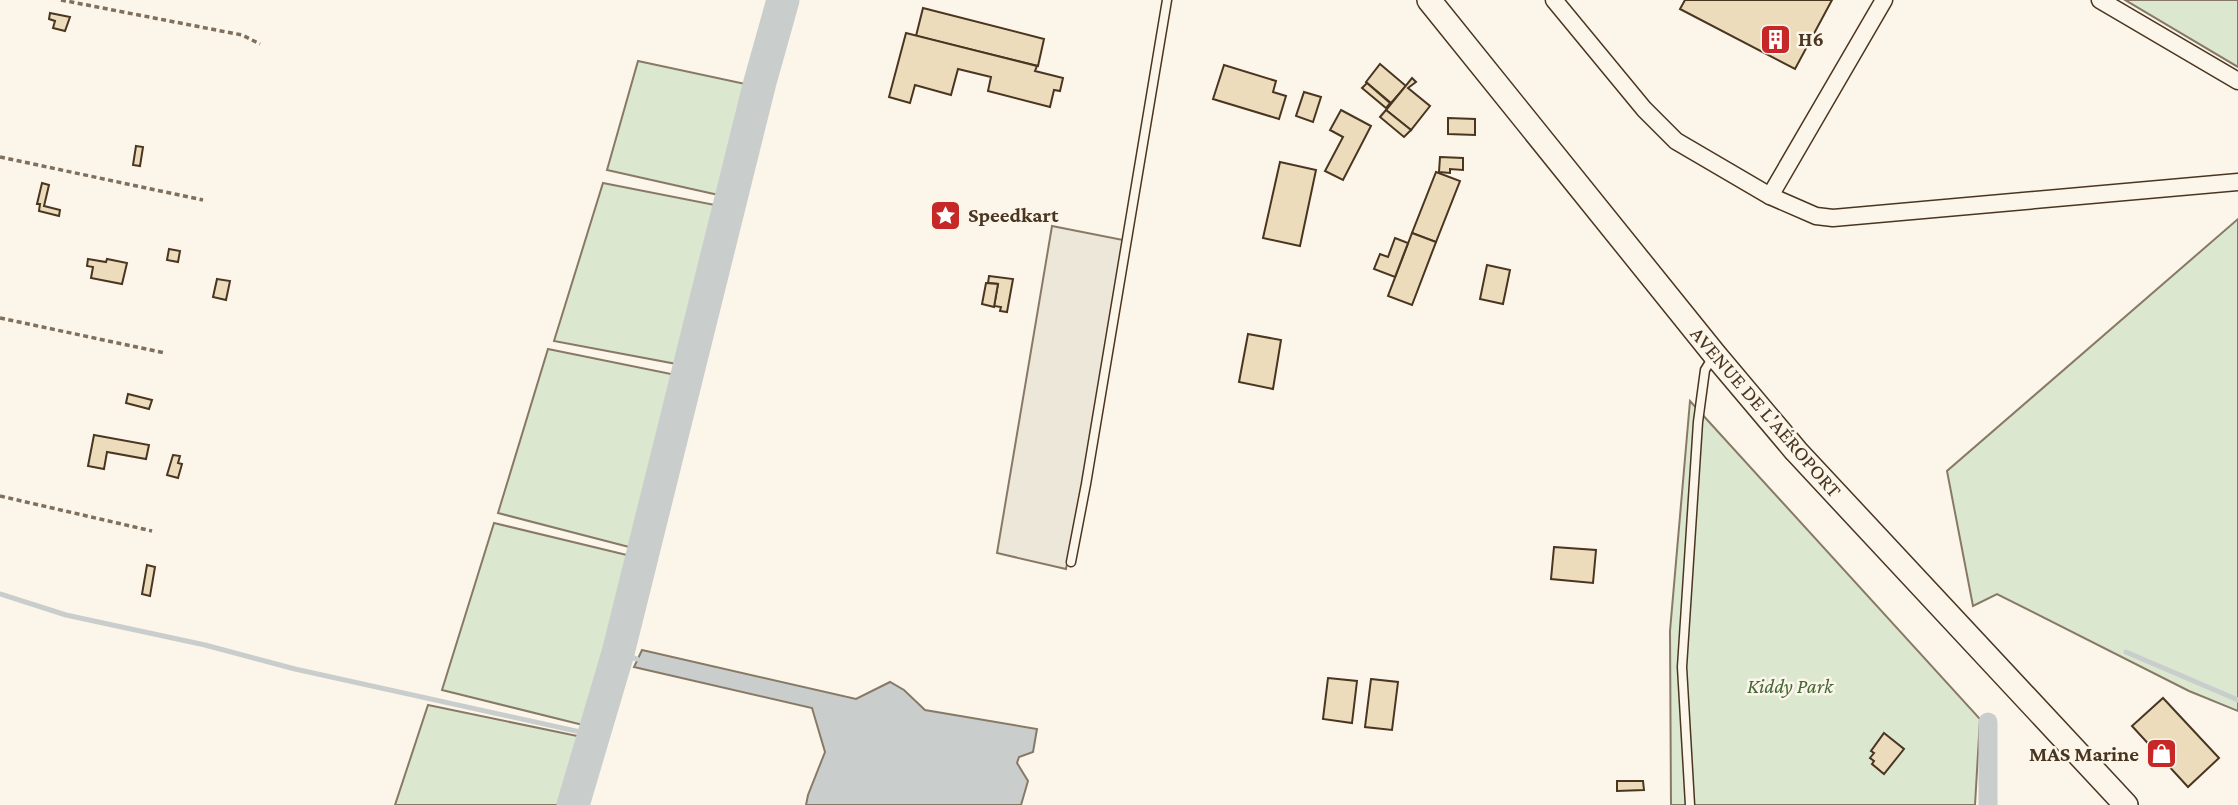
<svg xmlns="http://www.w3.org/2000/svg" width="2238" height="805" font-family="'Crimson Pro',serif">
	<style>
		.green { fill: #dce7d0; stroke: #887966; stroke-width: 2 }
		.parking { fill: #ede7d9; stroke: #887966; stroke-width: 2 }
		.water { fill: #c9cecd; stroke: #887966; stroke-width: 2 }
		.lines { fill: none; stroke-linecap: round; stroke-linejoin: round }
		.stream { stroke: #c9cecd; stroke-width: 5 }
		.canal { stroke: #c9cecd; stroke-width: 19 }
		.river { stroke: #c9cecd; stroke-width: 33 }
		.building { fill: #ecdcbc; stroke: #4a3520; stroke-width: 2 }
		.service-casing { stroke: #4a3520; stroke-width: 11 }
		.minor-casing { stroke: #4a3520; stroke-width: 19 }
		.secondary-casing { stroke: #4a3520; stroke-width: 26 }
		.path { stroke: #7f6f5c; stroke-width: 3.5; stroke-dasharray: 5 3.5; stroke-linecap: butt }
		.service { stroke: #fbf6e9; stroke-width: 8 }
		.minor { stroke: #fbf6e9; stroke-width: 16 }
		.secondary { stroke: #fbf6e9; stroke-width: 23 }
		.labels { text-anchor: middle; dominant-baseline: central; stroke-width: 5; stroke-linejoin: round; paint-order: stroke }
		.poi-label { font-size: 21px; font-weight: bold; fill: #4a3520; stroke: #fbf6e9; text-anchor: start }
		.street-label { font-size: 21px; fill: #4a3520; stroke: #fbf6e9 }
		.park-label { font-size: 21px; font-style: italic; fill: #436837; stroke: #fbf6e9 }
	</style>
	<rect width="100%" height="100%" fill="#fbf6e9"/>
	<g class="green">
		<polygon points="2125,0 2238,0 2238,67"/>
		<polygon points="638,61 750,85 723,196 607,170"/>
		<polygon points="603,183 720,206 682,365 554,341"/>
		<polygon points="2238,219 2238,711 2189,691 1997,594 1973,606 1947,471"/>
		<polygon points="548,349 676,375 633,548 498,513"/>
		<polygon points="1690,401 1980,719 1975,805 1671,805 1670,631"/>
		<polygon points="494,523 631,556 583,725 442,690"/>
		<polygon points="428,705 587,738 566,805 395,805"/>
	</g>
	<polygon class="parking" points="1052,226 1123,240 1085,470 1066,569 997,553"/>
	<polygon class="water" points="642,650 856,699 890,682 904,690 925,710 1037,729 1033,752 1019,757 1017,763 1028,781 1021,805 806,805 808,795 825,752 812,708 634,667"/>
	<g class="lines">
		<g class="stream">
			<polyline points="0,594 66,615 205,645 295,669 594,735"/>
			<polyline points="2126,652 2238,700"/>
			<polyline points="618,653 637,659"/>
		</g>
		<polyline class="canal" points="1988,805 1988,722"/>
		<polyline class="river" points="573,805 618,653 760,82 783,0"/>
	</g>
	<g class="building">
		<polygon points="1685,0 1832,0 1795,69 1680,9"/>
		<polygon points="923,8 1044,39 1038,66 916,36"/>
		<polygon points="50,13 70,17 65,31 53,28 55,21 49,19"/>
		<polygon points="906,33 1037,66 1035,71 1063,78 1060,91 1054,90 1050,107 988,91 991,77 958,69 951,95 915,85 910,103 889,97"/>
		<polygon points="1380,64 1406,86 1391,103 1366,82"/>
		<polygon points="1224,65 1276,81 1273,92 1286,96 1279,119 1213,99"/>
		<polygon points="1412,78 1416,82 1408,88 1430,106 1411,130 1386,110"/>
		<polygon points="1367,83 1390,103 1386,108 1362,88"/>
		<polygon points="1304,92 1321,97 1313,122 1296,116"/>
		<polygon points="1341,110 1371,126 1343,180 1325,171 1343,137 1330,130"/>
		<polygon points="1386,110 1411,130 1404,137 1380,117"/>
		<polygon points="1448,118 1475,119 1475,135 1448,134"/>
		<polygon points="136,146 143,147 140,166 133,165"/>
		<polygon points="1440,157 1463,158 1463,170 1450,169 1450,173 1439,172"/>
		<polygon points="1280,162 1316,170 1300,246 1263,238"/>
		<polygon points="1436,172 1460,181 1436,242 1412,233"/>
		<polygon points="42,183 49,185 44,206 60,210 59,216 39,211 40,204 37,204"/>
		<polygon points="1412,233 1436,242 1412,305 1388,296"/>
		<polygon points="1395,238 1408,243 1395,277 1374,269 1380,254 1388,257"/>
		<polygon points="169,249 180,251 178,262 167,260"/>
		<polygon points="88,259 106,262 107,259 127,263 122,284 91,278 93,267 87,266"/>
		<polygon points="1487,265 1510,270 1503,304 1480,299"/>
		<polygon points="989,276 1013,279 1007,312 1000,311 1001,307 994,306 998,284 988,283"/>
		<polygon points="217,279 230,281 226,300 213,297"/>
		<polygon points="986,283 998,284 994,307 982,304"/>
		<polygon points="1248,334 1281,340 1273,389 1239,382"/>
		<polygon points="128,394 152,400 149,409 126,403"/>
		<polygon points="94,435 149,445 146,459 107,452 104,469 88,466"/>
		<polygon points="173,455 180,456 178,463 182,464 178,478 167,475"/>
		<polygon points="1554,547 1596,550 1593,583 1551,579"/>
		<polygon points="147,565 155,567 150,596 142,594"/>
		<polygon points="1328,678 1357,681 1352,723 1323,719"/>
		<polygon points="1371,679 1398,682 1392,730 1365,727"/>
		<polygon points="2163,698 2219,758 2188,787 2132,726"/>
		<polygon points="1884,733 1904,749 1884,774 1872,764 1874,761 1870,758 1874,753 1871,751"/>
		<polygon points="1617,781 1643,781 1644,790 1617,791"/>
	</g>
	<g class="lines">
		<defs>
			<g id="service">
				<polyline points="1071,562 1086,484 1167,0"/>
				<polyline points="1690,805 1682,667 1698,422 1705,370 1713,357"/>
			</g>
			<g id="minor">
				<polyline points="1554,0 1644,109 1676,141 1770,196 1816,216 1833,218 2238,182"/>
				<polyline points="2100,0 2238,81"/>
				<polyline points="1770,196 1884,0"/>
			</g>
			<polyline id="secondary" points="1429,0 1715,355 1796,451 2126,805"/>
		</defs>
		<use href="#service" class="service-casing"/>
		<use href="#minor" class="minor-casing"/>
		<use href="#secondary" class="secondary-casing"/>
		<g class="path">
			<polyline points="61,0 242,35 260,44"/>
			<polyline points="0,157 203,200"/>
			<polyline points="0,318 165,353"/>
			<polyline points="0,496 152,531"/>
		</g>
		<use href="#service" class="service"/>
		<use href="#minor" class="minor"/>
		<use href="#secondary" class="secondary"/>
	</g>
	<defs>
		<symbol id="building-square" viewBox="-11 -11 22 22"><rect x="-9" y="-9" width="18" height="18" rx="4" fill="#c62828" stroke="#fbf6e9"/><path d="M-4-6H4V6H1V3H-1V6H-4ZM-2.5-4.3h1.7v1.8h-1.7ZM.8-4.3h1.7v1.8H.8ZM-2.5-1h1.7V.8h-1.7ZM.8-1h1.7V.8H.8Z" fill="#fff"/></symbol>
		<symbol id="sight-square" viewBox="-11 -11 22 22"><rect x="-9" y="-9" width="18" height="18" rx="4" fill="#c62828" stroke="#fbf6e9"/><path d="M0-6L1.8-2.2L6-1.7L2.9 1.2L3.7 5.4L0 3.3L-3.7 5.4L-2.9 1.2L-6-1.7L-1.8-2.2Z" fill="#fff"/></symbol>
		<symbol id="shop-square" viewBox="-11 -11 22 22"><rect x="-9" y="-9" width="18" height="18" rx="4" fill="#c62828" stroke="#fbf6e9"/><path d="M-5-2.5h2.3a2.7 3.5 0 0 1 5.4 0H5L5.5 6h-11ZM-1.5-2.5h3a1.5 2.3 0 0 0-3 0Z" fill="#fff"/></symbol>
	</defs>
	<g fill-rule="evenodd">
		<use href="#building-square" x="1758" y="22" width="35" height="35"/>
		<use href="#sight-square" x="928" y="198" width="35" height="35"/>
		<use href="#shop-square" x="2144" y="736" width="35" height="35"/>
	</g>
	<g class="labels">
		<g class="poi-label">
			<text x="1798" y="39">H6</text>
			<text x="968" y="215">Speedkart</text>
			<text x="2139" y="754" text-anchor="end">MAS Marine</text>
		</g>
		<g class="street-label">
			<text transform="translate(1766 412) rotate(49)">AVENUE DE L'AÉROPORT</text>
		</g>
		<g class="park-label">
			<text x="1790" y="686">Kiddy Park</text>
		</g>
	</g>
</svg>
